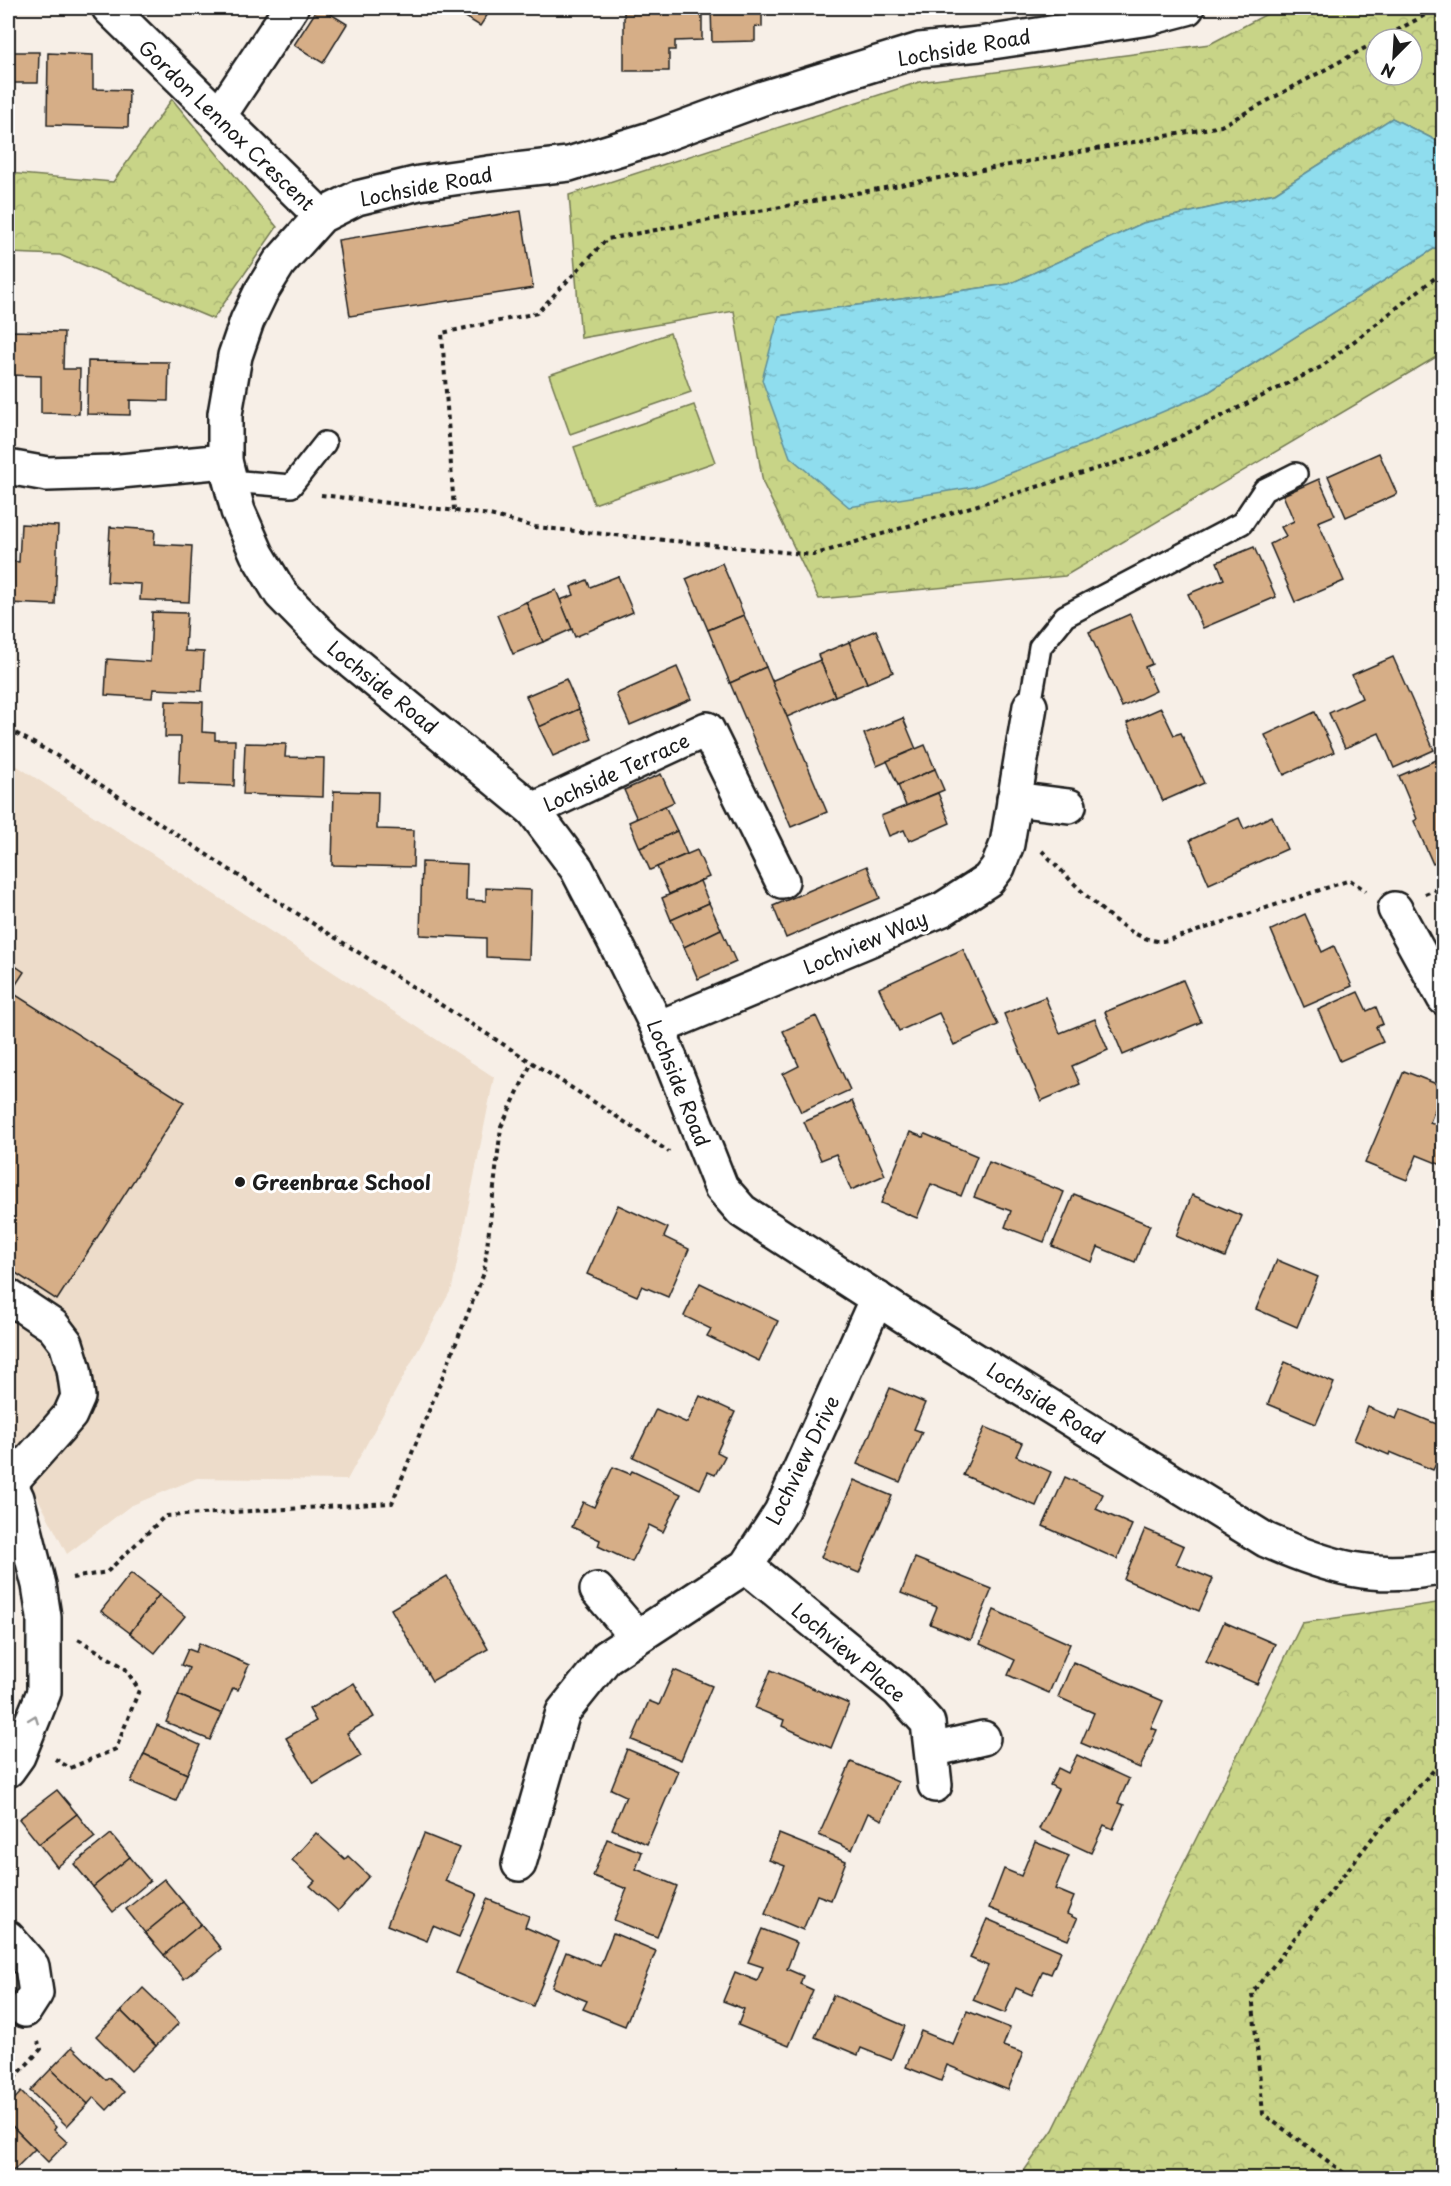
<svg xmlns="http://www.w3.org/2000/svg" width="1451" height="2186" font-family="'Playpen Sans',sans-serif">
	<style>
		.built { fill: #eddcca }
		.forest { fill: url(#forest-crowns); stroke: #727852; stroke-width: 1.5; fill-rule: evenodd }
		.pitch { fill: #c8d487; stroke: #727852; stroke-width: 1.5 }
		.water { fill: url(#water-ripples); stroke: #61909a; stroke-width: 1.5 }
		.building { fill: #d6ae87; stroke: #1c1c1c; stroke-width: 1.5 }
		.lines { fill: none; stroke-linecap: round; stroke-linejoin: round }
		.service-casing { stroke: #1c1c1c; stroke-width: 26 }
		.minor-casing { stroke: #1c1c1c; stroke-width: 38 }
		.path { stroke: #1c1c1c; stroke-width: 4; stroke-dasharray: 4.5 4.5; stroke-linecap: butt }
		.service { stroke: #fff; stroke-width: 21 }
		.minor { stroke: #fff; stroke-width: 33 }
		.oneway { stroke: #999 }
		.poi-dot { fill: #1c1c1c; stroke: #fff; stroke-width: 2 }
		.labels { text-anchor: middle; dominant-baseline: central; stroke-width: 6; stroke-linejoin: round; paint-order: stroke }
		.street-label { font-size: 20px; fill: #1c1c1c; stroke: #fff }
		.poi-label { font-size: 20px; font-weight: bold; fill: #1c1c1c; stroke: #fff; text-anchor: start }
	</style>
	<defs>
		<pattern id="forest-crowns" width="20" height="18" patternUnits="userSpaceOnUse" patternTransform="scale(1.5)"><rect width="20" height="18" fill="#c8d487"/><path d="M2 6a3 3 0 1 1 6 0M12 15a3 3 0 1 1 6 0" fill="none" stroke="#abb574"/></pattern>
		<pattern id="water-ripples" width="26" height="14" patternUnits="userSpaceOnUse" patternTransform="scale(1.5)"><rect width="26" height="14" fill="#8fddee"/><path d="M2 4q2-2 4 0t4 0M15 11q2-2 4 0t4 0" fill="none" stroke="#7bbdcc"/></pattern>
	</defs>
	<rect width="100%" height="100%" fill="#f7efe7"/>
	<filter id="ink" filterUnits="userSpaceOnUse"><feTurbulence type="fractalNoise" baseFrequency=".0167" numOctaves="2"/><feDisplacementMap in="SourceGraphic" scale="12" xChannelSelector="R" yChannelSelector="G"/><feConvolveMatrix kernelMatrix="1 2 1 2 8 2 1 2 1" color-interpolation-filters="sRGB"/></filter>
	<g filter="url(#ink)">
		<polygon class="built" points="8,760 494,1077 452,1288 347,1480 197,1478 130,1506 67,1554 8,1441"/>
		<g class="forest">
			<path d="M 1278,8 L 1443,8 L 1443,144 L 1392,118 L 1275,193 L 1143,223 L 1009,284 L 779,316 L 1207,393 L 1443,243 L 1443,353 L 1065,576 L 819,599 L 763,483 L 734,311 L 581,338 L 569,195 L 919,82 L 1210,44 ZM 1376,39 L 1412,39 L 1412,75 L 1376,75 Z"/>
			<polygon points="172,99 277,227 213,319 60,255 8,253 8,173 113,182"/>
			<polygon points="1443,1602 1443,2178 1019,2178 1053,2130 1302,1623"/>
		</g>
		<g class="pitch">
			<polygon points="670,333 691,392 570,434 549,375"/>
			<polygon points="694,405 715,462 594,504 574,447"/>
		</g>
		<polygon class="water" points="1392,118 1443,144 1443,243 1207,393 1091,442 974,487 849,507 790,457 762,380 779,316 1009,284 1143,223 1275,193"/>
		<g class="building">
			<polygon points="318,8 321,8 347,24 323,63 294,45"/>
			<polygon points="451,8 492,8 480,26"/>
			<polygon points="669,8 702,8 702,40 675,41 675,50 669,50 669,71 624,71 624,12 669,12"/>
			<polygon points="711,8 788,8 788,11 762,11 762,27 755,26 755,41 712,42"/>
			<rect x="799" y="8" width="44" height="4"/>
			<polygon points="8,52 39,52 38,83 10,83 10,128 8,128"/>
			<polygon points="48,53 93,55 93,89 129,90 128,127 47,125"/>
			<polygon points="521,211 533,288 350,316 338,240"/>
			<polygon points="8,331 64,332 63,369 80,369 79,414 41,413 41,376 8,375"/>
			<polygon points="88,361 169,362 168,401 130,400 130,415 87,414"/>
			<polygon points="1379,453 1397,494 1346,517 1328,476"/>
			<polygon points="1319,479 1335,515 1318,522 1344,581 1295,602 1270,544 1286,536 1281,527 1294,521 1283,495"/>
			<polygon points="21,524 58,526 55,605 8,603 8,561 19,562"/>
			<polygon points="110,527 155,530 154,544 192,546 189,602 140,600 141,584 107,582"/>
			<polygon points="1254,547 1276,597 1203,628 1188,594 1224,579 1217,562"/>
			<polygon points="722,563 744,615 708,630 686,579"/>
			<polygon points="618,576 633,612 575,637 560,600 574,595 571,587 587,580 590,587"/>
			<polygon points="556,590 572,629 543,642 526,602"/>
			<polygon points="526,602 543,642 513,654 497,615"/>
			<polygon points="152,612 187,613 185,651 204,652 202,691 153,689 152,698 105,695 107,659 150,662"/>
			<polygon points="1130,614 1152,664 1145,667 1156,691 1122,707 1089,632"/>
			<polygon points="744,615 766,667 730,683 708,630"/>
			<polygon points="876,630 893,672 867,683 849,642"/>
			<polygon points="849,642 867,683 835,696 818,655"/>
			<polygon points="1393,657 1434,750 1394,768 1379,733 1345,748 1329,713 1362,698 1352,675"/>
			<polygon points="820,660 835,696 787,717 771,681"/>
			<polygon points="677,667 691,699 630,725 616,694"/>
			<polygon points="766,667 827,812 791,827 730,683"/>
			<polygon points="566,679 579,709 539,727 526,696"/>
			<polygon points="166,701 203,702 202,732 215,733 215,740 235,740 234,786 179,784 181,737 165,737"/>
			<polygon points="1161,708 1174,735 1181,733 1204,783 1163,801 1127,723"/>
			<polygon points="579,709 592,739 553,756 539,727"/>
			<polygon points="1315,712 1334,752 1284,775 1265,735"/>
			<polygon points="903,718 916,749 877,766 864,734"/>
			<polygon points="245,743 286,744 285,757 324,758 323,797 243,794"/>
			<polygon points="925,745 935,769 898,785 887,761"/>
			<polygon points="1441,758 1444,763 1444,859 1433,864 1414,821 1417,819 1399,776"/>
			<polygon points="935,769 944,790 906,806 898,785"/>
			<polygon points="661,774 674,802 637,819 624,790"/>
			<polygon points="334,791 378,792 377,829 414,830 413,867 332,865"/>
			<polygon points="938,793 950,823 909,841 904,830 889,836 881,816"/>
			<polygon points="665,806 677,831 640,848 629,822"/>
			<polygon points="1272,816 1287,849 1209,884 1190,840 1239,818 1244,829"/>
			<polygon points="677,831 687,854 650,870 640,848"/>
			<polygon points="697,850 709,877 669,894 657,867"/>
			<polygon points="422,862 467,864 466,900 486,901 486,888 531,890 529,959 486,957 486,938 420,935"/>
			<polygon points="867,866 880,898 786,938 773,906"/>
			<polygon points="700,881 709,903 671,920 662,898"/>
			<polygon points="709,903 721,929 684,947 671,920"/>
			<polygon points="1305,914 1322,952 1334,946 1352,986 1304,1007 1271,930"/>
			<polygon points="721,929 736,962 698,979 684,947"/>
			<polygon points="963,949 998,1025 954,1045 939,1013 899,1031 879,988"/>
			<polygon points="8,961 24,972 11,992 184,1102 57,1300 8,1268"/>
			<polygon points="1183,980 1201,1022 1123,1055 1105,1012"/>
			<polygon points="1358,992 1367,1011 1376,1007 1383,1024 1376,1027 1383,1042 1340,1061 1318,1010"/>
			<polygon points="1045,997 1060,1033 1095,1019 1108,1050 1072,1066 1080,1084 1041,1101 1004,1014"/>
			<polygon points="816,1016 850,1090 801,1112 783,1074 799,1066 783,1031"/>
			<polygon points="1404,1071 1444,1087 1430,1122 1444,1127 1444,1166 1417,1155 1407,1180 1365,1163"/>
			<polygon points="852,1101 885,1175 851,1190 836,1154 821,1160 804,1122"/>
			<polygon points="910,1132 923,1137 925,1134 977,1156 961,1196 931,1184 917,1218 881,1203"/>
			<polygon points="989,1162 1064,1192 1044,1242 1005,1227 1011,1211 974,1197"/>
			<polygon points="1074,1194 1150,1225 1135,1262 1098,1247 1092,1262 1052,1246"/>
			<polygon points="1192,1195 1242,1216 1225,1257 1176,1236"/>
			<polygon points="618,1205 668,1228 664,1237 689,1249 668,1297 642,1286 637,1296 587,1274"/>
			<polygon points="1277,1260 1318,1277 1297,1327 1256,1309"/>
			<polygon points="700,1283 778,1321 759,1361 707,1336 711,1329 684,1316"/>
			<polygon points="1285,1362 1334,1383 1316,1424 1268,1404"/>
			<polygon points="890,1388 925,1403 914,1429 922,1432 900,1482 857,1464"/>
			<polygon points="700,1396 735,1412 717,1452 725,1456 715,1475 708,1472 700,1489 633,1457 656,1409 687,1423"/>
			<polygon points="1368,1407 1396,1419 1400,1409 1444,1427 1444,1447 1433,1470 1390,1452 1389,1455 1354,1440"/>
			<polygon points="985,1427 1022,1443 1016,1456 1051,1472 1036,1506 963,1475"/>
			<polygon points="613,1467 630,1474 632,1471 681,1494 663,1532 649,1525 632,1562 598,1546 600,1540 572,1527 583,1502 594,1507"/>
			<polygon points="1065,1477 1103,1494 1096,1509 1132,1525 1117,1559 1043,1526"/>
			<polygon points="854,1480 892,1496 859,1573 821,1557"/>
			<polygon points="1145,1529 1184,1546 1176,1564 1213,1579 1199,1611 1124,1579"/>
			<polygon points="915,1558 992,1589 971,1640 930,1624 937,1607 901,1593"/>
			<polygon points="131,1573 159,1595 130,1633 101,1611"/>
			<polygon points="447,1576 488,1649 432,1681 391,1609"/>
			<polygon points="159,1595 185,1616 155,1653 130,1633"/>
			<polygon points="994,1610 1070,1644 1049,1693 1008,1675 1015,1660 980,1644"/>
			<polygon points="1224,1622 1275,1644 1257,1684 1206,1662"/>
			<polygon points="199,1643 249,1665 238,1690 233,1688 222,1714 178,1695 189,1668 181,1665 188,1649 196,1652"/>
			<polygon points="1073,1662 1163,1701 1151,1728 1157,1730 1140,1768 1081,1743 1094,1713 1058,1697"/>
			<polygon points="674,1670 712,1686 681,1760 632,1740 649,1701 659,1705"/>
			<polygon points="771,1670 849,1704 831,1748 782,1726 784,1720 755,1708"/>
			<polygon points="354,1683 374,1717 347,1733 361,1756 314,1784 286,1738 316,1721 309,1709"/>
			<polygon points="178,1695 222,1714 210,1740 166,1722"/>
			<polygon points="157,1725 200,1745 187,1774 144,1754"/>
			<polygon points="627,1749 678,1771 647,1844 612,1829 626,1796 611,1789"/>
			<polygon points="144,1754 187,1774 176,1801 131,1782"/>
			<polygon points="1077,1755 1129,1779 1118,1803 1124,1805 1113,1829 1104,1825 1091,1853 1039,1829 1058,1789 1050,1785 1058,1768 1068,1773"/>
			<polygon points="851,1762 898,1782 882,1820 868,1813 852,1850 819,1835"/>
			<polygon points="57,1790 77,1814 39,1844 19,1819"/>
			<polygon points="77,1814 95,1837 57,1867 39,1844"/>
			<polygon points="316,1833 345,1859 348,1856 369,1876 338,1911 310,1886 315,1881 292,1860"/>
			<polygon points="111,1834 130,1857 93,1887 74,1864"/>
			<polygon points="424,1834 459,1848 445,1881 477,1894 459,1937 433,1926 427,1941 387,1925"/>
			<polygon points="779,1834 846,1861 831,1900 817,1895 803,1930 765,1914 785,1866 769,1860"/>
			<polygon points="607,1839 642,1852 636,1869 677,1886 657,1937 614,1920 627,1889 593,1876"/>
			<polygon points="1035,1842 1069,1856 1055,1889 1074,1897 1067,1914 1077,1919 1068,1940 989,1908 1004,1869 1021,1876"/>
			<polygon points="130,1857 150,1881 113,1912 93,1887"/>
			<polygon points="164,1879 183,1902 145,1933 126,1909"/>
			<polygon points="487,1899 529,1916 525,1927 559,1942 533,2006 456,1973"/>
			<polygon points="183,1902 201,1924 164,1955 145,1933"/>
			<polygon points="987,1919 1061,1951 1051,1974 1043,1971 1032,1995 1016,1988 1005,2013 973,2000 988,1966 970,1958"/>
			<polygon points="201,1924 221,1949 184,1979 164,1955"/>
			<polygon points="762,1929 797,1943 787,1969 803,1976 800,1984 813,1990 789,2046 738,2025 744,2009 723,2001 735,1972 757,1981 763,1967 748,1962"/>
			<polygon points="613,1933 656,1951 625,2026 583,2009 587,2001 552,1987 566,1952 600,1966"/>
			<polygon points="143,1988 179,2023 156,2046 121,2011"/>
			<polygon points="833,1995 905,2026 891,2060 861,2048 858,2055 815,2037"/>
			<polygon points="121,2011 156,2046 131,2071 96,2036"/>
			<polygon points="967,2011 1010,2028 1003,2046 1023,2053 1008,2090 947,2065 941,2081 906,2067 921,2031 953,2044"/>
			<polygon points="72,2047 106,2080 109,2078 124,2092 107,2110 94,2097 88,2104 51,2069"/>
			<polygon points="51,2069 88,2104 67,2126 30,2091"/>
			<polygon points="21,2092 56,2127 54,2130 67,2142 48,2162 8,2122 8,2106"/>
			<polygon points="8,2122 35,2149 13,2171 8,2166"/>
		</g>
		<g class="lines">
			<defs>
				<g id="service">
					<polyline points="230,481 291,486 325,443"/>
					<polyline points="1030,706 1040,647 1065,616 1242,523 1264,490 1296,474"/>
				</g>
				<g id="minor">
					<polyline points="109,8 321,216"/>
					<path d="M 1187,8 L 1149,18 L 979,44 L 920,50 L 760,99 L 657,137 L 569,164 L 489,173 L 419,183 L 357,198 L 321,216 L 279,263 L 261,292 L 247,321 L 235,356 L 225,414 L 225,461 L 238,511 L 257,554 L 281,594 L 326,640 L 533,810 L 577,869 L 619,950 L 658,1028 L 721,1187 L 742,1211 L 904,1316 L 1266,1540 C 1328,1567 1375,1582 1444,1567"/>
					<polyline points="219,116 291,8"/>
					<polyline points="8,467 47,474 110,472 225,461"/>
					<polyline points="1014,799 1069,806"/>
					<polyline points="533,810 707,729 782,881"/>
					<polyline points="1395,909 1444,998"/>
					<polyline points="658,1028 943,909 988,880 998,867 1007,844 1030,706"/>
					<polyline points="8,1296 53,1326 66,1343 74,1369 78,1397 70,1415 58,1429 10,1483"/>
					<polyline points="8,1479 17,1498 39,1585 44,1617 44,1692 18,1756 8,1770"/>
					<polyline points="746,1566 898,1690 928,1723 935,1785"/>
					<polyline points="597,1590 637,1637"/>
					<polyline points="932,1750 983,1738"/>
					<polyline points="519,1864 563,1712 607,1657 746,1566 781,1512 877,1298"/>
					<polyline points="8,1938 32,1966 36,1993 25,2010"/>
				</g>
			</defs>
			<use href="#service" class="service-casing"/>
			<use href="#minor" class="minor-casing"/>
			<g class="path">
				<polyline points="1381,39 1438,8"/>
				<polyline points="321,495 490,515 535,527 813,555 1145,454 1321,367 1444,271"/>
				<polyline points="454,510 442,333 537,313 607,239 1221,126 1376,42"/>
				<polyline points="8,729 57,756 268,895 613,1114 669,1152"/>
				<path d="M 1042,851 C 1069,877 1123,941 1160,941 C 1169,941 1179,936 1188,934 L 1350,880 L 1366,891"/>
				<polyline points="1425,894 1444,886"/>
				<polyline points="72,1578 107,1572 165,1516 392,1503 484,1273 501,1127 532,1062"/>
				<polyline points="55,1759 70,1768 116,1749 139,1690 125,1668 78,1639"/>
				<polyline points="8,2085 41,2049 38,2042"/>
				<polyline points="1351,2178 1263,2114 1252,1993 1377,1832 1444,1759"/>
			</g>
			<use href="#service" class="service"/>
			<use href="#minor" class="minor"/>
		</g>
		<defs><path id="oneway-chevron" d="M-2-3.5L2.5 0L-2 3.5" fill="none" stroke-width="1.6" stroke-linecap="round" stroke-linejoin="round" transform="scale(1.5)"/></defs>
		<use class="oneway" href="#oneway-chevron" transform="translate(34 1719) rotate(-69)"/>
	</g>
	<circle class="poi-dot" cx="240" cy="1182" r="6"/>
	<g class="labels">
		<g class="street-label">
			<text transform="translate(964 47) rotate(-10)">Lochside Road</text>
			<text transform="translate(227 125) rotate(44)">Gordon Lennox Crescent</text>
			<text transform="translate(426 186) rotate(-11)">Lochside Road</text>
			<text transform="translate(383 687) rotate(39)">Lochside Road</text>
			<text transform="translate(616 772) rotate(-25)">Lochside Terrace</text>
			<text transform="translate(865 942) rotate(-23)">Lochview Way</text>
			<text transform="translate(679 1083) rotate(68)">Lochside Road</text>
			<text transform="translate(1046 1403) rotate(32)">Lochside Road</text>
			<text transform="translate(802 1460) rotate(-64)">Lochview Drive</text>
			<text transform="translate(849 1652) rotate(40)">Lochview Place</text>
		</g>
		<g class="poi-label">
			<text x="252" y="1182">Greenbrae School</text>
		</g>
	</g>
	<rect width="1451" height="2186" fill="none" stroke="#fff" stroke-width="30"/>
	<rect x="15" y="15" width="1421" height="2156" fill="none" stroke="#1c1c1c" stroke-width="2" filter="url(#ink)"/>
	<g transform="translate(1394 57) rotate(204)"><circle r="28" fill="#ffffff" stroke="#a4a4a4" stroke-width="1.5"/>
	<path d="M0-4.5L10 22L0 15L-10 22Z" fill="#1c1c1c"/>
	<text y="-9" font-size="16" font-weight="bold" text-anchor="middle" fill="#1c1c1c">N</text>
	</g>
</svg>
